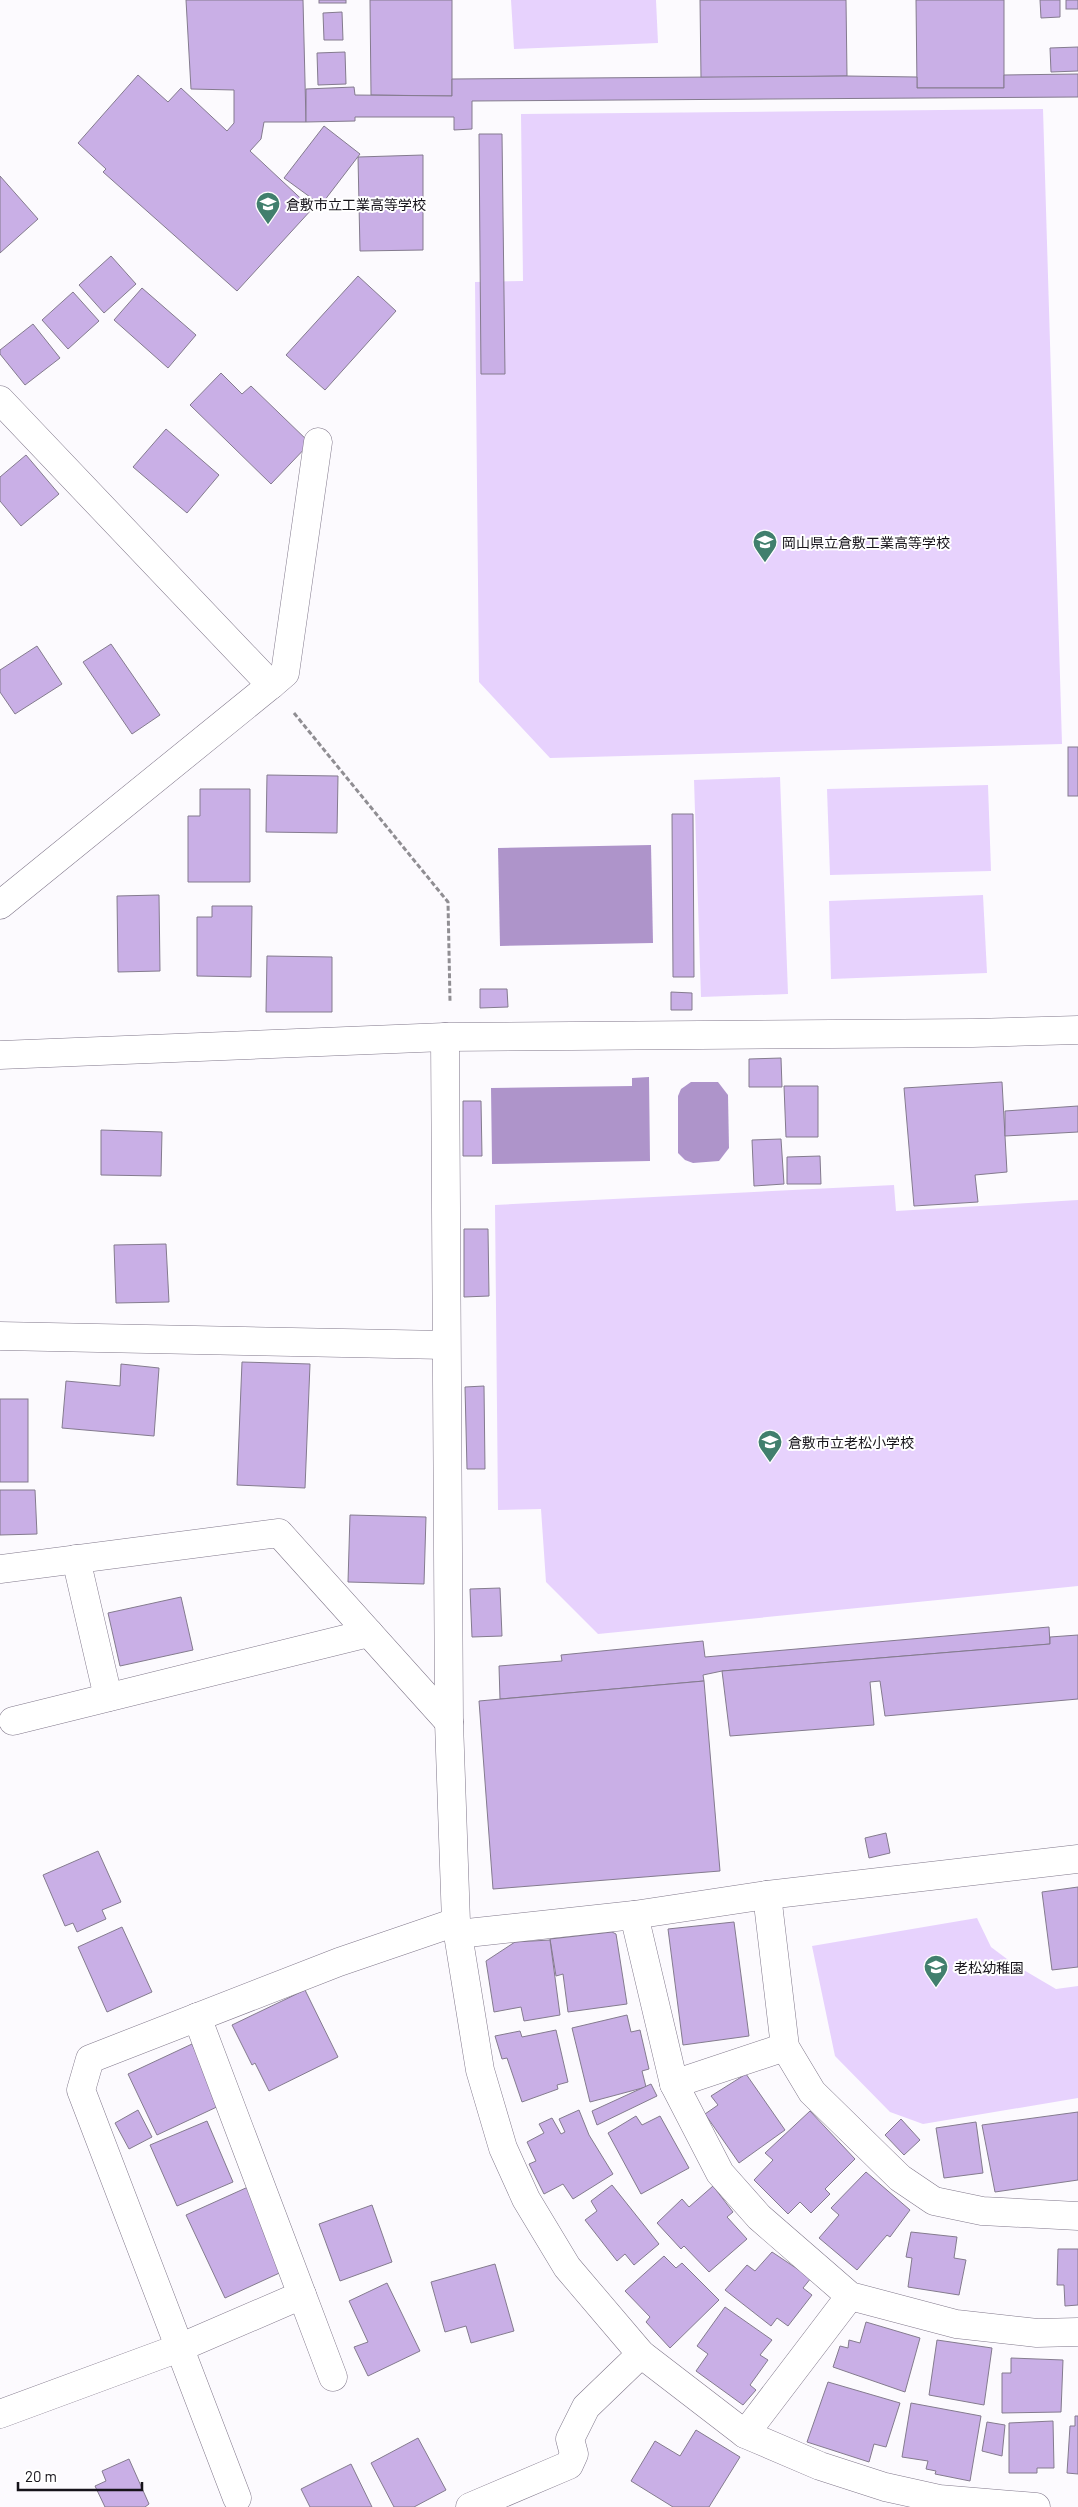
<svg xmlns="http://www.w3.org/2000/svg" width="1078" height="2507" font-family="Barlow,'Noto Sans JP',sans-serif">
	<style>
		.green { fill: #e7d2fd }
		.water { fill: #ae94ca }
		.building { fill: #c9afe6; stroke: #847b8e }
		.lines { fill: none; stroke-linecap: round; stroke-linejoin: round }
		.minor-casing { stroke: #81788b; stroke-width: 29 }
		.path { stroke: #908e93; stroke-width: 3; stroke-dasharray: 5 2.5; stroke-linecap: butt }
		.minor { stroke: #fff; stroke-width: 28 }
		.labels { text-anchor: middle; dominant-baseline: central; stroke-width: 4; stroke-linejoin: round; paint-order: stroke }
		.poi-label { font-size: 14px; fill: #16131a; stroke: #fff; text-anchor: start }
	</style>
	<rect width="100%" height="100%" fill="#fcfafe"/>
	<g class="green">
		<polygon points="511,0 656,0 658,43 514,49"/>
		<polygon points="1043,109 1062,744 550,758 479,682 475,282 523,281 521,114"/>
		<polygon points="780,777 788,994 701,997 694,780"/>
		<polygon points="988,785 991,871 830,875 827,789"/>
		<polygon points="983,895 987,973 831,979 829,901"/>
		<polygon points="894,1185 896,1211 1078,1200 1078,1586 598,1634 546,1582 541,1509 498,1510 495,1205"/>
		<polygon points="977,1918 991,1947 1015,1965 1056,1989 1078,1986 1078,2098 923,2124 890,2112 835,2056 812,1946"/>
	</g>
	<g class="water">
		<polygon points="651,845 653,943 500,946 498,848"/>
		<polygon points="649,1077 650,1161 492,1164 491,1088 632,1086 632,1078"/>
		<polygon points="691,1082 718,1082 728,1095 729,1148 719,1161 693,1163 685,1160 678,1153 678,1096 681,1089"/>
	</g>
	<g class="building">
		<polygon points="186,0 303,0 306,122 264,122 261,139 250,151 312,209 237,291 103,172 106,169 78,143 138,75 168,102 181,88 227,131 234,123 234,90 191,89"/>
		<rect x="319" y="0" width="27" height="3"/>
		<polygon points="370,0 452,0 452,96 371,95"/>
		<polygon points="700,0 846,0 847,76 701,78"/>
		<polygon points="916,0 1004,0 1004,88 917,88"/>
		<polygon points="1040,0 1060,0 1060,17 1041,18"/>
		<rect x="1066" y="0" width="12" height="9"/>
		<polygon points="342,12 343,40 324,40 323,13"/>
		<polygon points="1078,47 1078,71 1051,72 1050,48"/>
		<polygon points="345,52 346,84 318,85 317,53"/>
		<polygon points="1078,74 1078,97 472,101 472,129 454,130 454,117 355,117 355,121 306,122 306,89 354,87 355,95 452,96 452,79 847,76 917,77 917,88 1004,88 1004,75"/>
		<polygon points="324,126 360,154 321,205 284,178"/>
		<polygon points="479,134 502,134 505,374 481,374"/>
		<polygon points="423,155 423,250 360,251 358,157"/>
		<polygon points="0,176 38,219 0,253"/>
		<polygon points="111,256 136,284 104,313 79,285"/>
		<polygon points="358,276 396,311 325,390 286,355"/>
		<polygon points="142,288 196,335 168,368 114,320"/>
		<polygon points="73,292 99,321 68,349 42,320"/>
		<polygon points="33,324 60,358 25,385 0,354 0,350"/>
		<polygon points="221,373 242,394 251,386 310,443 271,484 190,405"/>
		<polygon points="166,429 219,475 187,513 133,467"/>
		<polygon points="26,455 59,494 21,526 0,501 0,477"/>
		<polygon points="111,644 160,715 132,734 83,662"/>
		<polygon points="37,646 62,684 15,714 0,692 0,670"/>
		<rect x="1068" y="747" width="10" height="49"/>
		<polygon points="267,775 338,776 337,833 266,832"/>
		<polygon points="200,789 250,789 250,882 188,882 188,816 200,816"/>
		<polygon points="672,814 693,814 694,977 673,977"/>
		<polygon points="159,895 160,971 118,972 117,896"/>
		<polygon points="212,906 252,906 251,977 197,976 197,917 212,917"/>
		<polygon points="267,956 332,957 332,1012 266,1012"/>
		<polygon points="480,989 507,989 508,1007 480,1008"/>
		<polygon points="671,992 692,993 692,1010 671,1010"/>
		<polygon points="781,1058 782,1087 749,1087 749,1059"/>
		<polygon points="1002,1082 1007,1172 975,1175 978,1202 914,1206 904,1088"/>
		<polygon points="784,1086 818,1086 818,1137 786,1137"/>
		<polygon points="463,1101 481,1101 482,1156 463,1156"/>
		<polygon points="1078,1106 1078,1132 1005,1136 1005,1111"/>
		<polygon points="101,1130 162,1132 161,1176 101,1175"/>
		<polygon points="781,1139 784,1184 754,1186 752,1140"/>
		<polygon points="820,1156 821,1184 787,1184 787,1157"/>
		<polygon points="464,1229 488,1229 489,1296 464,1297"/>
		<polygon points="166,1244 169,1302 116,1303 114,1245"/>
		<polygon points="242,1362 310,1364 305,1488 237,1485"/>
		<polygon points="121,1364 159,1368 154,1436 62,1428 66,1381 120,1386"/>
		<polygon points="484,1386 485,1469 467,1469 465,1387"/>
		<rect x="0" y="1399" width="28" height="83"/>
		<polygon points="0,1490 35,1490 37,1534 0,1535"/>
		<polygon points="350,1515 426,1517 424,1584 348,1582"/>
		<polygon points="500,1588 502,1636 472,1637 470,1589"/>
		<polygon points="181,1597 193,1650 120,1666 108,1613"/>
		<polygon points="1049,1627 1050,1644 722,1671 703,1675 704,1681 500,1699 499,1666 562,1661 561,1655 703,1641 705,1657"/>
		<polygon points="1078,1635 1078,1699 885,1716 880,1681 870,1682 874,1725 730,1736 722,1671 1050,1644 1050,1637"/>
		<polygon points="704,1681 720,1871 493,1889 479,1701"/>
		<polygon points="886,1833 890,1853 869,1858 865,1838"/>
		<polygon points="98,1851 121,1902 102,1910 106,1919 77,1932 73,1923 65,1926 43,1875"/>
		<polygon points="1078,1887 1078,1967 1052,1970 1042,1892"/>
		<polygon points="734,1922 749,2036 683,2045 668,1929"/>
		<polygon points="122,1927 152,1992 107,2012 78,1947"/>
		<polygon points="612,1932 616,1934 627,2004 568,2012 563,1974 556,1976 550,1939"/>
		<polygon points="550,1940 560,2015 524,2021 521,2007 494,2012 486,1961 515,1942"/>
		<polygon points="305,1990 338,2057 269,2091 255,2063 252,2065 232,2025"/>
		<polygon points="627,2015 631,2032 640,2030 649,2069 642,2071 646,2087 590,2102 572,2028"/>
		<polygon points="556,2030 568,2082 557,2085 558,2089 522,2102 507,2058 502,2059 495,2036 520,2031 522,2037"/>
		<polygon points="192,2044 221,2105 157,2135 128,2074"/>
		<polygon points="746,2074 785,2130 739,2163 705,2114 718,2105 711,2096"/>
		<polygon points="651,2084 657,2096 597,2125 592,2111"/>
		<polygon points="138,2110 152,2137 129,2149 115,2123"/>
		<polygon points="579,2110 589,2135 613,2174 573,2199 563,2184 544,2194 529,2164 536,2161 527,2142 544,2133 539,2124 552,2118 561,2134 565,2132 559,2119"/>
		<polygon points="810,2111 855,2159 825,2189 830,2194 811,2213 800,2202 788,2214 754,2180 773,2160 765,2153"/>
		<polygon points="1078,2112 1078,2180 995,2192 982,2125"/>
		<polygon points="636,2116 642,2125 660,2116 689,2168 641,2194 608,2133"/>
		<polygon points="901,2119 920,2140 904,2155 885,2135"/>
		<polygon points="207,2121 233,2182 177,2206 150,2145"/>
		<polygon points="976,2122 983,2173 944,2178 936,2128"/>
		<polygon points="866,2172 910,2210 890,2237 887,2235 857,2270 819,2238 839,2215 831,2208"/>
		<polygon points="612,2185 659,2244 634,2265 625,2254 617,2261 585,2220 597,2211 591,2201"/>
		<polygon points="713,2186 733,2212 727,2217 747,2239 709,2272 684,2246 681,2249 657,2223 682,2199 689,2207"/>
		<polygon points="248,2187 286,2270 225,2298 186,2215"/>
		<polygon points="372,2205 392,2262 340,2281 319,2224"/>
		<polygon points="911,2232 957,2237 954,2258 966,2260 959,2295 908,2287 912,2258 906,2257"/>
		<polygon points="1058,2249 1078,2249 1078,2305 1065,2306 1064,2285 1057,2285"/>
		<polygon points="772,2252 811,2278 803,2288 812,2295 788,2326 777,2318 771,2326 725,2290 747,2265 755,2271"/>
		<polygon points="664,2256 676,2268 682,2263 719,2300 670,2348 646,2322 650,2317 625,2291"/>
		<polygon points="495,2264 514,2331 471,2343 466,2326 445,2332 431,2282"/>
		<polygon points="387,2283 420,2351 368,2376 354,2347 368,2342 349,2301"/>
		<polygon points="725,2307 772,2340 760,2355 768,2360 750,2385 756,2390 743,2405 696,2371 708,2354 697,2346"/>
		<polygon points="866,2322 920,2338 905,2392 833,2367 840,2346 848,2348 849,2340 860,2343"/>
		<polygon points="937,2340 992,2348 984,2405 929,2395"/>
		<polygon points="1011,2358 1063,2360 1061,2412 1002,2413 1002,2373 1011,2373"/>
		<polygon points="828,2382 900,2403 886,2447 874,2444 869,2462 807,2442"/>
		<polygon points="911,2403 981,2416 970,2481 935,2474 936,2471 926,2469 928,2461 902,2457"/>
		<polygon points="1075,2416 1078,2416 1078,2474 1067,2473 1070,2426 1075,2426"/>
		<polygon points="1053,2421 1054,2468 1037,2468 1037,2473 1009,2473 1009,2423"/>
		<polygon points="987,2422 1005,2425 1002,2456 982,2451"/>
		<polygon points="696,2430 740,2457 709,2507 673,2507 631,2481 655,2441 680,2456"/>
		<polygon points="418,2438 446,2490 414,2507 394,2507 371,2463"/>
		<polygon points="129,2459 149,2504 145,2507 105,2507 95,2486 106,2481 102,2471"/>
		<polygon points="351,2464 372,2507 310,2507 301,2489"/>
	</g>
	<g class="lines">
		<defs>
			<g id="minor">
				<polyline points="0,400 271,685 0,905"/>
				<polyline points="271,685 285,673 318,442"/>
				<polyline points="445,1037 449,1722 456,1922 480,2070 503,2148 526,2199 567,2267 641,2354 745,2434 820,2466 885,2487 939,2499 1036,2507"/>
				<polyline points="0,1055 445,1037 973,1033 1078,1030"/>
				<polyline points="0,1336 445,1345"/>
				<polyline points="76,1559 108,1697"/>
				<polyline points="0,1569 279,1533 449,1722"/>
				<polyline points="13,1721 369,1633"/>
				<polyline points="767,1895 785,2047 812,2092 900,2178 934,2201 982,2211 1078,2216"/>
				<polyline points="634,1915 674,2084 720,2173 759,2217 850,2296 956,2324 1037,2333 1078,2332"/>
				<polyline points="458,1934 634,1915 767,1895 1078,1859"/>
				<polyline points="197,2017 333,2377"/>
				<polyline points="674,2084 785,2047"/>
				<polyline points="0,2414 179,2348 302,2295"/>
				<polyline points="745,2434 850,2296"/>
				<polyline points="237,2498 81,2090 90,2059 339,1962 456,1922"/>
				<polyline points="470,2507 569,2465 574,2454 570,2439 586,2407 641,2354"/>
			</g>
		</defs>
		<use href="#minor" class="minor-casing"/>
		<polyline class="path" points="294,713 448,902 450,1001"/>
		<use href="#minor" class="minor"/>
	</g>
	<defs>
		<symbol id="school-pin" viewBox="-11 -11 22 30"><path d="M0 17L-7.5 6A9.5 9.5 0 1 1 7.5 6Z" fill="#417f6d" stroke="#fff"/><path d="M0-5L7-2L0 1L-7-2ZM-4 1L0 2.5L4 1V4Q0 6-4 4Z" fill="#fff"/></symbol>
	</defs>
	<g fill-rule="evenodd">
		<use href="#school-pin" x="254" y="190" width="28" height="38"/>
		<use href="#school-pin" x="751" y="528" width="28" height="38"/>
		<use href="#school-pin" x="756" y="1428" width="28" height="38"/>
		<use href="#school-pin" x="922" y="1953" width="28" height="38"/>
	</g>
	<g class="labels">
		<g class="poi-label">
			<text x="286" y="204">倉敷市立工業高等学校</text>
			<text x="782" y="542">岡山県立倉敷工業高等学校</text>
			<text x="788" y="1442">倉敷市立老松小学校</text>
			<text x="954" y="1967">老松幼稚園</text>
		</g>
	</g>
	<path d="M18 2482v8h124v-8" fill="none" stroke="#16131a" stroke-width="2.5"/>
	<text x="25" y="2482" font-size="15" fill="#16131a" stroke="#ffffff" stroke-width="4" paint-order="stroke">20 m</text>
</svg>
